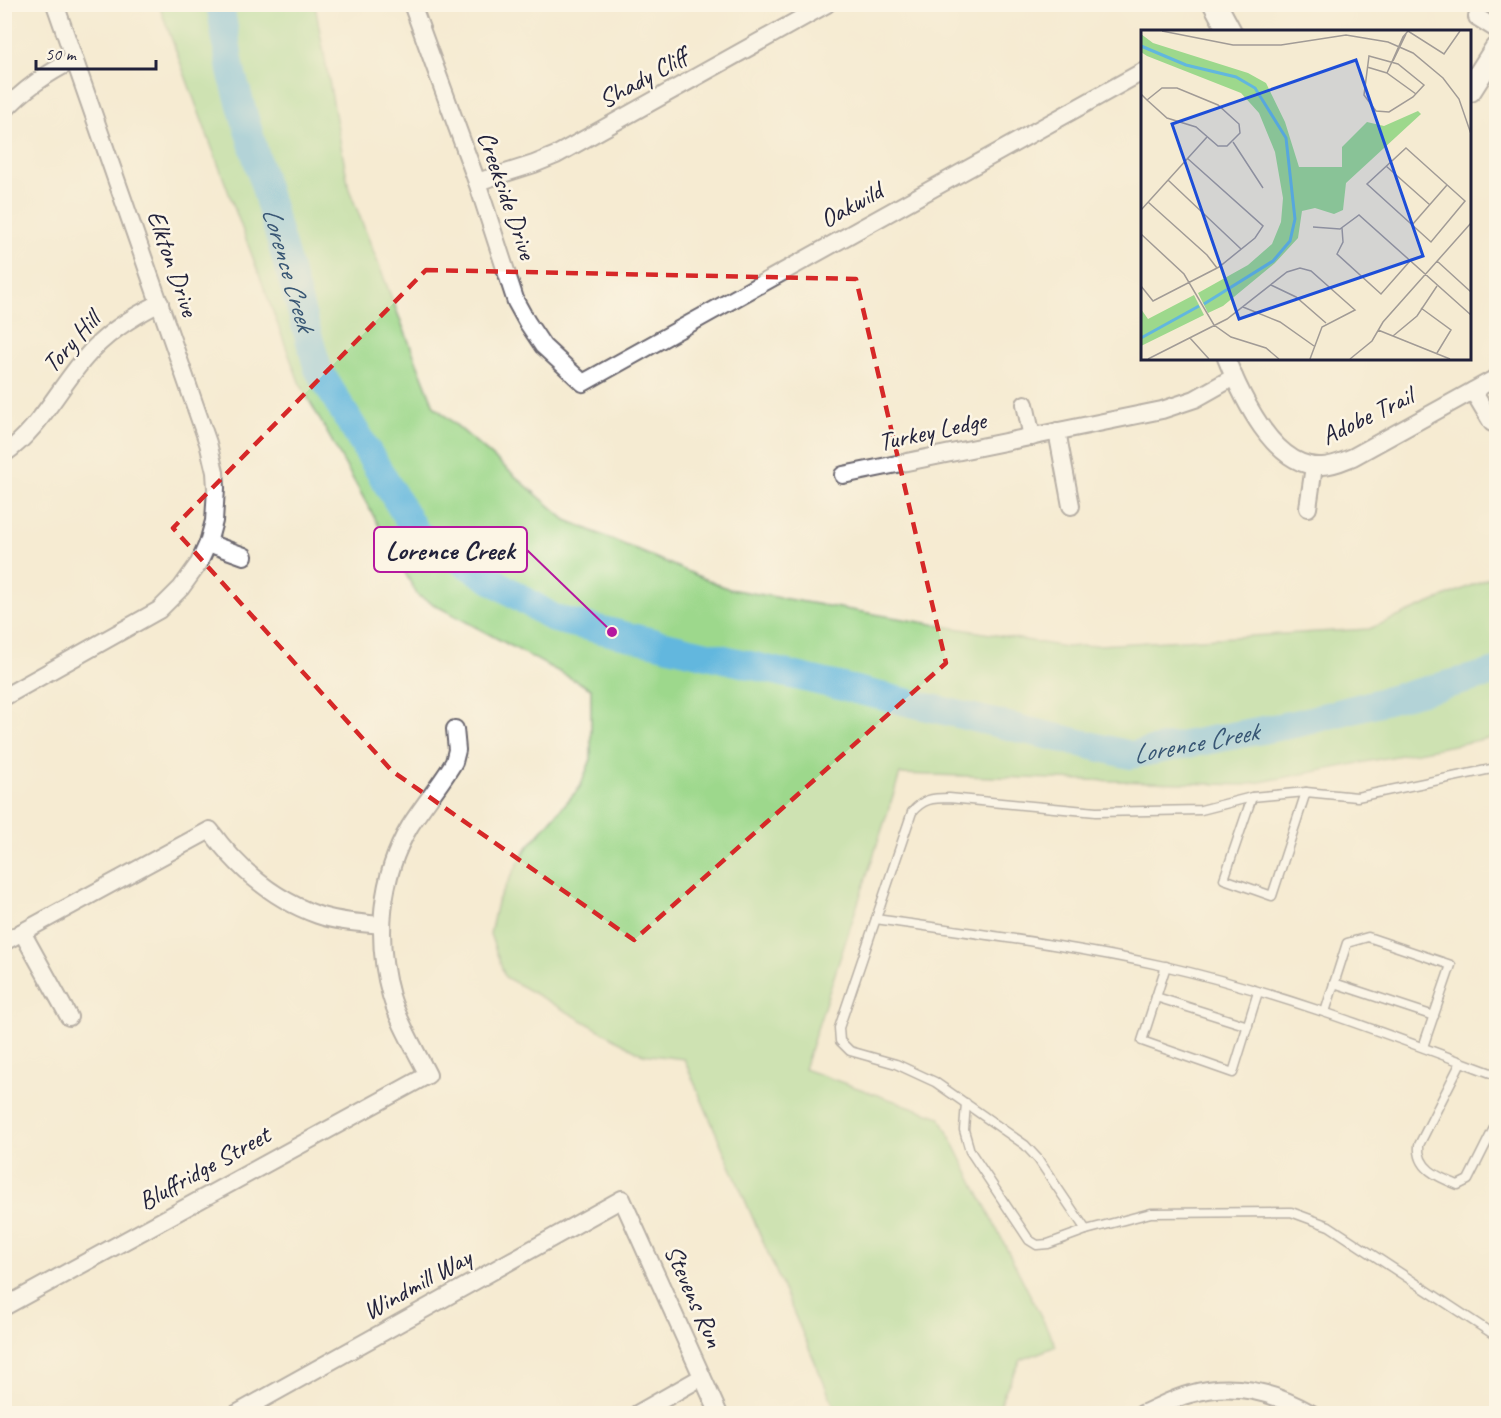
<svg xmlns="http://www.w3.org/2000/svg" width="1501" height="1418" font-family="Caveat,sans-serif">
	<style>
		.green { fill: #9dd88c; stroke: #607d64; stroke-width: 1.5 }
		.lines { fill: none; stroke-linecap: round; stroke-linejoin: round }
		.river { stroke: #62b7de; stroke-width: 28 }
		.lane-casing { stroke: #6c6870; stroke-width: 11 }
		.street-casing { stroke: #6c6870; stroke-width: 20 }
		.secondary-casing { stroke: #6c6870; stroke-width: 26 }
		.lane { stroke: #fff; stroke-width: 8 }
		.street { stroke: #fff; stroke-width: 16 }
		.secondary { stroke: #fff; stroke-width: 22 }
		.marked { fill: none; stroke: #d62828; stroke-width: 4.5; stroke-dasharray: 12 8; stroke-linejoin: round }
		.labels { text-anchor: middle; dominant-baseline: central; stroke-width: 5; stroke-linejoin: round; paint-order: stroke }
		.street-label { font-size: 26px; fill: #22223b; stroke: #fcf5e5 }
		.water-label { font-size: 27px; font-style: italic; fill: #385674; stroke: #fcf5e5 }
		.inset-river { fill: none; stroke: #62b7de; stroke-width: 3 }
		.inset-road { fill: none; stroke: #a19b96; stroke-width: 1.5 }
		.view { fill: #1d4ed8; fill-opacity: 0.15; stroke: #1d4ed8; stroke-width: 3 }
		.inset-edge { fill: none; stroke: #22223b; stroke-width: 3 }
		.leader { fill: none; stroke: #b5179e; stroke-width: 2 }
		.callout-dot { fill: #b5179e; stroke: #fcf5e5; stroke-width: 2 }
		.callout { fill: #fcf5e5; stroke: #b5179e; stroke-width: 2 }
		.callout-label { font-size: 27px; text-anchor: middle; font-weight: bold; fill: #22223b }
	</style>
	<rect width="100%" height="100%" fill="#fcf5e5"/>
	<filter id="ink" filterUnits="userSpaceOnUse"><feTurbulence type="fractalNoise" baseFrequency=".0167" numOctaves="2"/><feDisplacementMap in="SourceGraphic" scale="12" xChannelSelector="R" yChannelSelector="G"/><feConvolveMatrix kernelMatrix="1 2 1 2 8 2 1 2 1" color-interpolation-filters="sRGB"/></filter>
	<filter id="wash" filterUnits="userSpaceOnUse"><feTurbulence type="fractalNoise" baseFrequency=".008" numOctaves="4" result="noise"/><feDisplacementMap in="SourceGraphic" scale="24" xChannelSelector="R" yChannelSelector="G"/><feGaussianBlur stdDeviation="1.35" result="paint"/><feColorMatrix in="noise" values="0 0 0 0 0 0 0 0 0 0 0 0 0 0 0 0 0 1.4 0 .05"/><feComposite in="paint" operator="in"/></filter>
	<g filter="url(#wash)">
		<rect width="100%" height="100%" fill="#f5ebd2"/>
		<polygon class="green" points="159,5 315,5 349,189 434,406 566,520 729,589 1065,647 1369,629 1496,575 1496,737 1245,785 900,774 804,1069 940,1117 1056,1346 1021,1360 1004,1393 998,1413 837,1413 684,1059 642,1054 505,977 490,934 497,902 526,849 580,787 591,759 591,689 418,596 299,382"/>
		<g class="lines">
			<path class="river" id="s1" d="M 220,4 L 231,71 L 318,369 L 417,534 L 555,619 L 1131,755 L 1299,723 L 1496,672"/>
		</g>
	</g>
	<g filter="url(#ink)">
		<g class="lines">
			<defs>
				<g id="lane">
					<path d="M 1496,768 L 1357,797 L 1306,792 L 1252,797 L 1201,810 L 1096,812 L 949,798 C 932,798 923,799 912,812 L 839,1028 L 840,1041 L 850,1051 L 896,1064 L 935,1082 L 1025,1145 L 1038,1159 L 1086,1230 L 1151,1213 L 1291,1212 L 1329,1226 L 1496,1336"/>
					<polyline points="1252,797 1224,879 1272,896 1306,792"/>
					<path d="M 876,919 C 972,933 1069,945 1164,966 C 1278,992 1387,1034 1496,1075"/>
					<polyline points="1166,966 1142,1041 1233,1073 1258,992"/>
					<polyline points="1334,983 1434,1016"/>
					<polyline points="1156,997 1248,1026"/>
					<polyline points="1325,1012 1347,943 1368,937 1451,965 1423,1047"/>
					<path d="M 1461,1062 L 1419,1145 C 1417,1169 1438,1177 1458,1185 L 1468,1180 L 1496,1124"/>
					<polyline points="966,1103 964,1130 970,1151 1029,1240 1037,1245 1048,1244 1086,1230"/>
				</g>
				<g id="street">
					<polyline points="412,4 477,182 516,302 527,322 543,346 583,383 1142,72"/>
					<polyline points="1477,17 1496,29"/>
					<path d="M 4,111 C 25,88 47,73 74,60"/>
					<polyline points="477,182 534,164 556,155 827,4"/>
					<path d="M 1226,358 C 1241,395 1274,469 1322,466 C 1333,466 1343,461 1353,457 L 1496,378"/>
					<polyline points="1473,391 1492,423"/>
					<polyline points="1025,404 1032,437"/>
					<polyline points="1057,431 1071,506"/>
					<path d="M 4,454 C 39,430 58,389 85,358 C 106,333 131,317 160,303"/>
					<polyline points="843,475 1162,410 1195,399 1234,377"/>
					<polyline points="1308,508 1314,466"/>
					<polyline points="208,543 244,556"/>
					<polyline points="4,697 159,610 181,588 199,563 208,543 214,521 216,488 215,472 208,443 55,4"/>
					<polyline points="22,932 69,1017"/>
					<path d="M 4,942 L 210,830 C 238,869 273,899 318,915 C 338,922 361,923 382,925"/>
					<path d="M 4,1307 L 428,1075 C 415,1049 399,1023 391,996 C 375,940 380,876 410,826 C 424,804 441,784 454,762 L 457,750 L 455,729"/>
					<polyline points="236,1414 622,1199 719,1414"/>
					<polyline points="637,1414 702,1377"/>
					<path d="M 1142,1414 C 1158,1407 1174,1398 1190,1394 C 1234,1381 1274,1392 1312,1414"/>
				</g>
				<g id="secondary">
					<polyline points="1215,4 1230,32"/>
					<polyline points="1470,90 1496,49"/>
				</g>
			</defs>
			<use href="#lane" class="lane-casing"/>
			<use href="#street" class="street-casing"/>
			<use href="#secondary" class="secondary-casing"/>
			<use href="#lane" class="lane"/>
			<use href="#street" class="street"/>
			<use href="#secondary" class="secondary"/>
		</g>
	</g>
	<path d="M0 0H1501V1418H0ZM 426,270 L 856,279 L 946,663 L 634,940 L 392,771 L 173,528 Z" fill="#f5ebd2" fill-opacity=".55" fill-rule="evenodd"/>
	<path class="marked" d="M 426,270 L 856,279 L 946,663 L 634,940 L 392,771 L 173,528 Z"/>
	<g class="labels">
		<g class="street-label">
			<text transform="translate(643 78) rotate(-29)">Shady Cliff</text>
			<text transform="translate(507 195) rotate(71)">Creekside Drive</text>
			<text transform="translate(851 205) rotate(-29)">Oakwild</text>
			<text transform="translate(173 263) rotate(71)">Elkton Drive</text>
			<text transform="translate(71 342) rotate(-48)">Tory Hill</text>
			<text transform="translate(1367 416) rotate(-26)">Adobe Trail</text>
			<text transform="translate(932 431) rotate(-12)">Turkey Ledge</text>
			<text transform="translate(204 1168) rotate(-29)">Bluffridge Street</text>
			<text transform="translate(417 1284) rotate(-29)">Windmill Way</text>
			<text transform="translate(694 1296) rotate(66)">Stevens Run</text>
		</g>
		<g class="water-label">
			<text stroke="none"><textPath href="#s1" startOffset="274">Lorence Creek</textPath></text>
			<text stroke="none"><textPath href="#s1" startOffset="1390">Lorence Creek</textPath></text>
		</g>
	</g>
	<g transform="translate(1141 30)">
		<rect width="330" height="330" fill="#f5ebd2"/>
		<path d="M 0,4 L 12,13 L 107,43 L 125,53 L 144,92 L 158,137 L 201,137 L 201,117 L 226,92 L 243,96 L 277,81 L 280,84 L 205,153 L 202,180 L 193,184 L 174,178 L 161,181 L 157,208 L 134,233 L 82,276 L 67,283 L 57,263 L 107,235 L 131,214 L 140,192 L 142,168 L 134,122 L 118,83 L 100,63 L 6,26 L 0,22 ZM 53,265 L 63,285 L 0,316 L 0,279 L 7,289 Z" fill="#9dd88c"/>
		<path class="inset-river" d="M 0,16 L 45,35 L 95,47 L 114,58 L 145,108 L 154,189 L 149,211 L 132,231 L 63,274M 0,308 L 58,276"/>
		<path class="inset-road" d="M 21,1 L 92,15 L 140,15 L 205,5 L 247,12 L 272,23 L 302,48 L 318,69 L 330,104M 228,26 L 257,34 L 283,55 L 272,67 L 248,82 L 235,81 L 223,65 ZM 252,31 L 265,4M 226,37 L 246,43M 0,64 L 6,70 L 26,88 L 55,97 L 77,116 L 86,116 L 99,103 L 98,94 L 77,75 L 36,58 L 21,58 L 6,70M 275,64 L 246,43 L 262,7 L 267,1 L 303,24 L 319,1M 92,112 L 122,158M 265,118 L 324,171 L 290,212 L 226,154 ZM 245,136 L 289,175M 27,150 L 100,219M 7,172 L 66,225 L 76,238M 0,180 L 66,107M 271,195 L 306,155M 172,197 L 199,199 L 218,185 L 330,285M 201,198 L 202,212 L 196,224 L 240,264 L 269,231M 0,204 L 43,244 L 73,295 L 90,307 L 125,318 L 138,329M 296,231 L 330,262M 130,255 L 155,267 L 185,293M 0,256 L 12,271 L 78,237 L 114,208 L 122,196 L 46,128M 102,277 L 139,292 L 173,316M 280,278 L 310,300 L 296,323M 237,300 L 309,329M 252,306 L 276,286 L 296,256M 49,308 L 68,329M 7,329 L 86,289 L 146,242 L 159,238 L 170,241 L 214,280 L 181,297 L 169,329M 209,329 L 231,311 L 242,292 L 330,193"/>
		<path class="view" d="M 215,30 L 282,226 L 98,289 L 31,94 Z"/>
		<rect width="330" height="330" class="inset-edge"/>
	</g>
	<path class="leader" d="M612 632L527 550"/>
	<circle class="callout-dot" cx="612" cy="632" r="6"/>
	<rect class="callout" x="374" y="527" width="153" height="45" rx="6"/>
	<g class="callout-label">
		<text x="450" y="559">Lorence Creek</text>
	</g>
	<rect width="1501" height="1418" fill="none" stroke="#fcf5e5" stroke-width="24"/>
	<path d="M36 60v9h120v-9" fill="none" stroke="#22223b" stroke-width="3"/>
	<text x="45" y="60" font-size="18" fill="#22223b" stroke="#fcf5e5" stroke-width="4.5" paint-order="stroke">50 m</text>
</svg>
